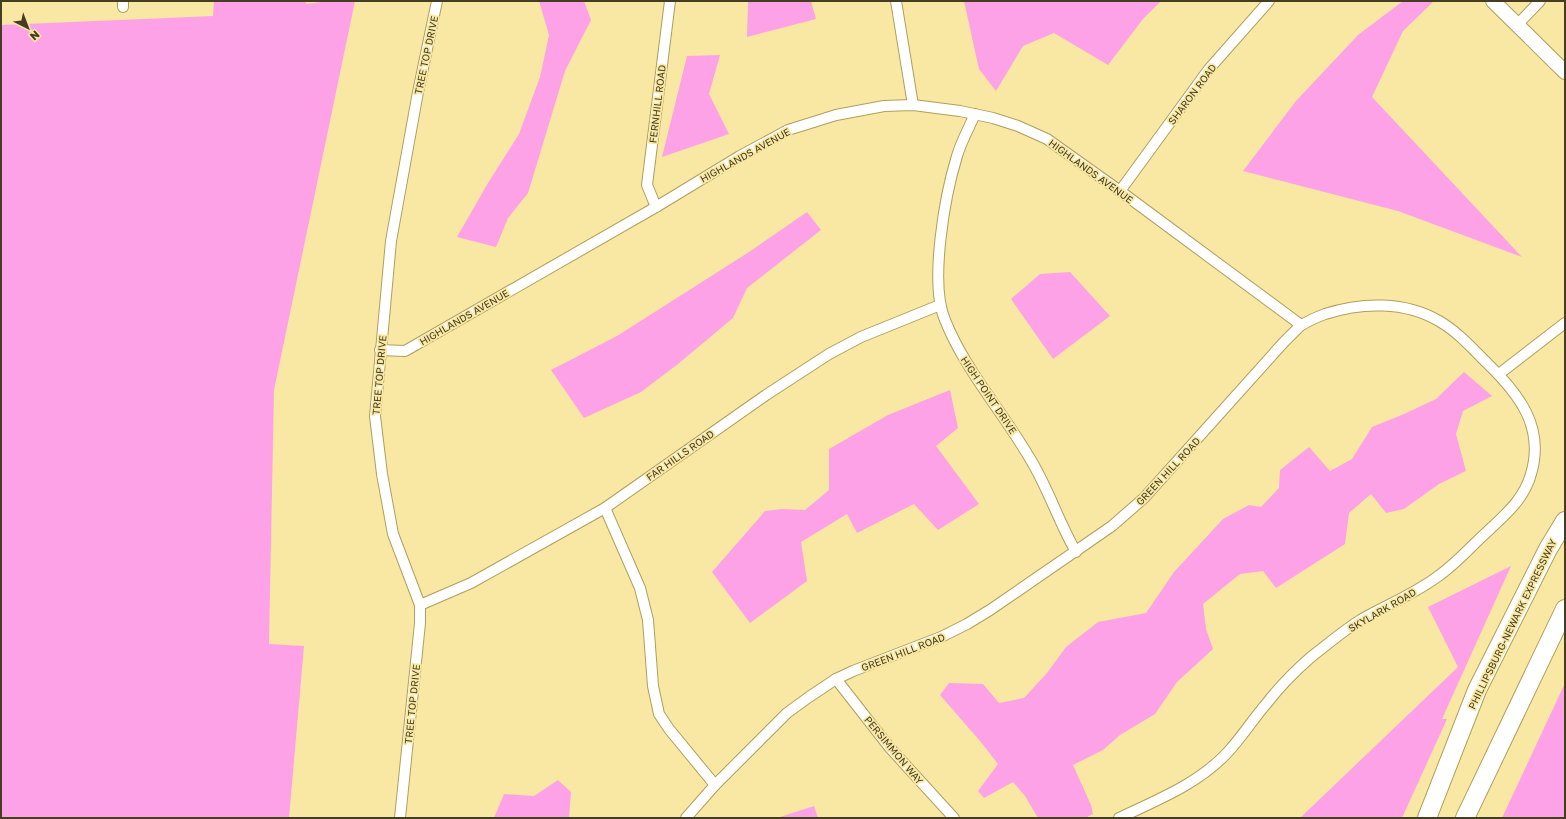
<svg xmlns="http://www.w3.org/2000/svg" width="1566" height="819" font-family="'Golos Text',sans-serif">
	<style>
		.green { fill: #fda2e7 }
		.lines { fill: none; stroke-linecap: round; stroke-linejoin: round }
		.minor-casing { stroke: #b09f5c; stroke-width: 12 }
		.secondary-casing { stroke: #b09f5c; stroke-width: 16 }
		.motorway-casing { stroke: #b09f5c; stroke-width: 20 }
		.minor { stroke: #fff; stroke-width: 10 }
		.secondary { stroke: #fff; stroke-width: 14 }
		.motorway { stroke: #fff; stroke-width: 18 }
		.labels { text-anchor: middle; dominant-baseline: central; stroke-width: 3.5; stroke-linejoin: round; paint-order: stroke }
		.street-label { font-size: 10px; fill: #443d21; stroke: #f9e8a3 }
	</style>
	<rect width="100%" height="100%" fill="#f9e8a3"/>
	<g class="green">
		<polygon points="214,1 306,1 306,4 330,1 355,1 274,390 269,644 304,646 289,818 1,818 1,25 213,16"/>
		<polygon points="539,1 584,1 591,20 565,71 528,193 508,218 496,247 457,237 488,183 519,134 540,77 549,35"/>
		<polygon points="748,1 811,1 816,19 747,37"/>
		<polygon points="964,1 1161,1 1143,19 1108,65 1054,33 1023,46 996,91 979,69"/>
		<polygon points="1403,1 1434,1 1403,31 1372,97 1522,257 1398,211 1243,171 1296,101 1358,35"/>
		<polygon points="720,55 709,94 729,134 662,157 687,56"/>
		<polygon points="807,212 821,230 747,288 733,318 678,364 641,392 584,418 551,370 617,336 749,252"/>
		<polygon points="1070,272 1110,316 1053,359 1011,299 1040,274"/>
		<polygon points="1464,372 1492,396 1463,411 1456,434 1466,471 1439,484 1404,509 1386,513 1371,494 1349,513 1345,544 1276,588 1263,571 1240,574 1203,604 1206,629 1213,649 1177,682 1155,714 1120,735 1103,750 1073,765 1091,805 1093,814 1085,818 1038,818 1025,796 1013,782 984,798 978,791 998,764 980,741 940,695 949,683 983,684 999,703 1024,698 1047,673 1066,647 1098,622 1146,613 1174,572 1223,519 1249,505 1261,507 1279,488 1280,470 1309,447 1330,471 1352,459 1372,427 1404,414 1436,399"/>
		<polygon points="950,390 958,428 936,446 979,504 938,530 914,504 857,533 847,514 801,542 807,581 750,623 712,572 765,511 782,509 805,510 829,490 829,449 888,415"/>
		<polygon points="1511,566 1442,719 1447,719 1402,818 1300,818 1458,667 1428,607"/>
		<polygon points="1565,683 1565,818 1502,818"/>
		<polygon points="558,780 571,792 569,818 494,818 504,794 534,796"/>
		<polygon points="814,806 818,818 780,818 780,817"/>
	</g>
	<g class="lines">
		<defs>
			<g id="minor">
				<polyline points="896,1 913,105"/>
				<polyline points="123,7 123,1"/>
				<polyline points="1517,25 1540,1"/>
				<path d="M 975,114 C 969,128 961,142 957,156 C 945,195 929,283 945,320 C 965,370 1002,411 1029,457 C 1048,487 1058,521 1076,552"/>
				<polyline points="1120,191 1209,69 1269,1"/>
				<polyline points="656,207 647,185 670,1"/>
				<polyline points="380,350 405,351 656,207 740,156 788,130 836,115 884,106 913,105 960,111 993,118 1018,126 1047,139 1120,191 1301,325"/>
				<polyline points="1499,374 1565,323"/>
				<polyline points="605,508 640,588 648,620 653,686 659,714 669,729 715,785"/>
				<polyline points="420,605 471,583 605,508 766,395 829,354 861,337 940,305"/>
				<polyline points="836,679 890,748 954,818"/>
				<polyline points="400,818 420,623 420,605 393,534 382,474 375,416 391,241 418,92 437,1"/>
				<path d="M 686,818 L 715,785 L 787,713 L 809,697 L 836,679 L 853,671 L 941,637 L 967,624 L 990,610 L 1112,526 L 1144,498 L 1284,342 C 1289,337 1295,331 1300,326 C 1308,321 1317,317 1325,314 C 1362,302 1405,301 1439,321 C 1458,332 1472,348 1487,363 C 1519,394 1545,427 1531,474 C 1524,499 1506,514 1488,531 C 1471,546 1456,564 1437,577 C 1414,594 1387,605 1362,619 C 1344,630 1328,644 1311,657 C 1295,671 1280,686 1267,703 C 1253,719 1242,737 1227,753 C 1198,784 1157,800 1119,818"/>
			</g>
			<polyline id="secondary" points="1493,1 1565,72"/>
			<g id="motorway">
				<polyline points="1427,818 1477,690 1548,549 1565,521"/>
				<polyline points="1465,818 1565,609"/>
			</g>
		</defs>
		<use href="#minor" class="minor-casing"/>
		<use href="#secondary" class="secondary-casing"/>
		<use href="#motorway" class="motorway-casing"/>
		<use href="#minor" class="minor"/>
		<use href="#secondary" class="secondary"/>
		<use href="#motorway" class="motorway"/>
	</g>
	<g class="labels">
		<g class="street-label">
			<text transform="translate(426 55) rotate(-78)">TREE TOP DRIVE</text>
			<text transform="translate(1192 94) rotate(-53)">SHARON ROAD</text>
			<text transform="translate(657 104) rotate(-83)">FERNHILL ROAD</text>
			<text transform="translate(745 155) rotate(-29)">HIGHLANDS AVENUE</text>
			<text transform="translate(1091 171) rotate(36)">HIGHLANDS AVENUE</text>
			<text transform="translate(464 317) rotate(-30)">HIGHLANDS AVENUE</text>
			<text transform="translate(379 375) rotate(-85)">TREE TOP DRIVE</text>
			<text transform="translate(989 395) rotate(56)">HIGH POINT DRIVE</text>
			<text transform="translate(680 455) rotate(-35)">FAR HILLS ROAD</text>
			<text transform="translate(1168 471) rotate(-47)">GREEN HILL ROAD</text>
			<text transform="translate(1382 610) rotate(-30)">SKYLARK ROAD</text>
			<text transform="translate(1512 624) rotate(-64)">PHILLIPSBURG-NEWARK EXPRESSWAY</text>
			<text transform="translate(903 652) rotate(-21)">GREEN HILL ROAD</text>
			<text transform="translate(412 704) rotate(-84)">TREE TOP DRIVE</text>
			<text transform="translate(894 750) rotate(50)">PERSIMMON WAY</text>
		</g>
	</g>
	<rect width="1566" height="819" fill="none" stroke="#443d21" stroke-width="4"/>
	<g transform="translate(28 28) rotate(138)" stroke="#f9e8a3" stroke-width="3" paint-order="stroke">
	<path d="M0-3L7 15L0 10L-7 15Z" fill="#443d21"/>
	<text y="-6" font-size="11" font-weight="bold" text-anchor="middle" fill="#443d21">N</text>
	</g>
</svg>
